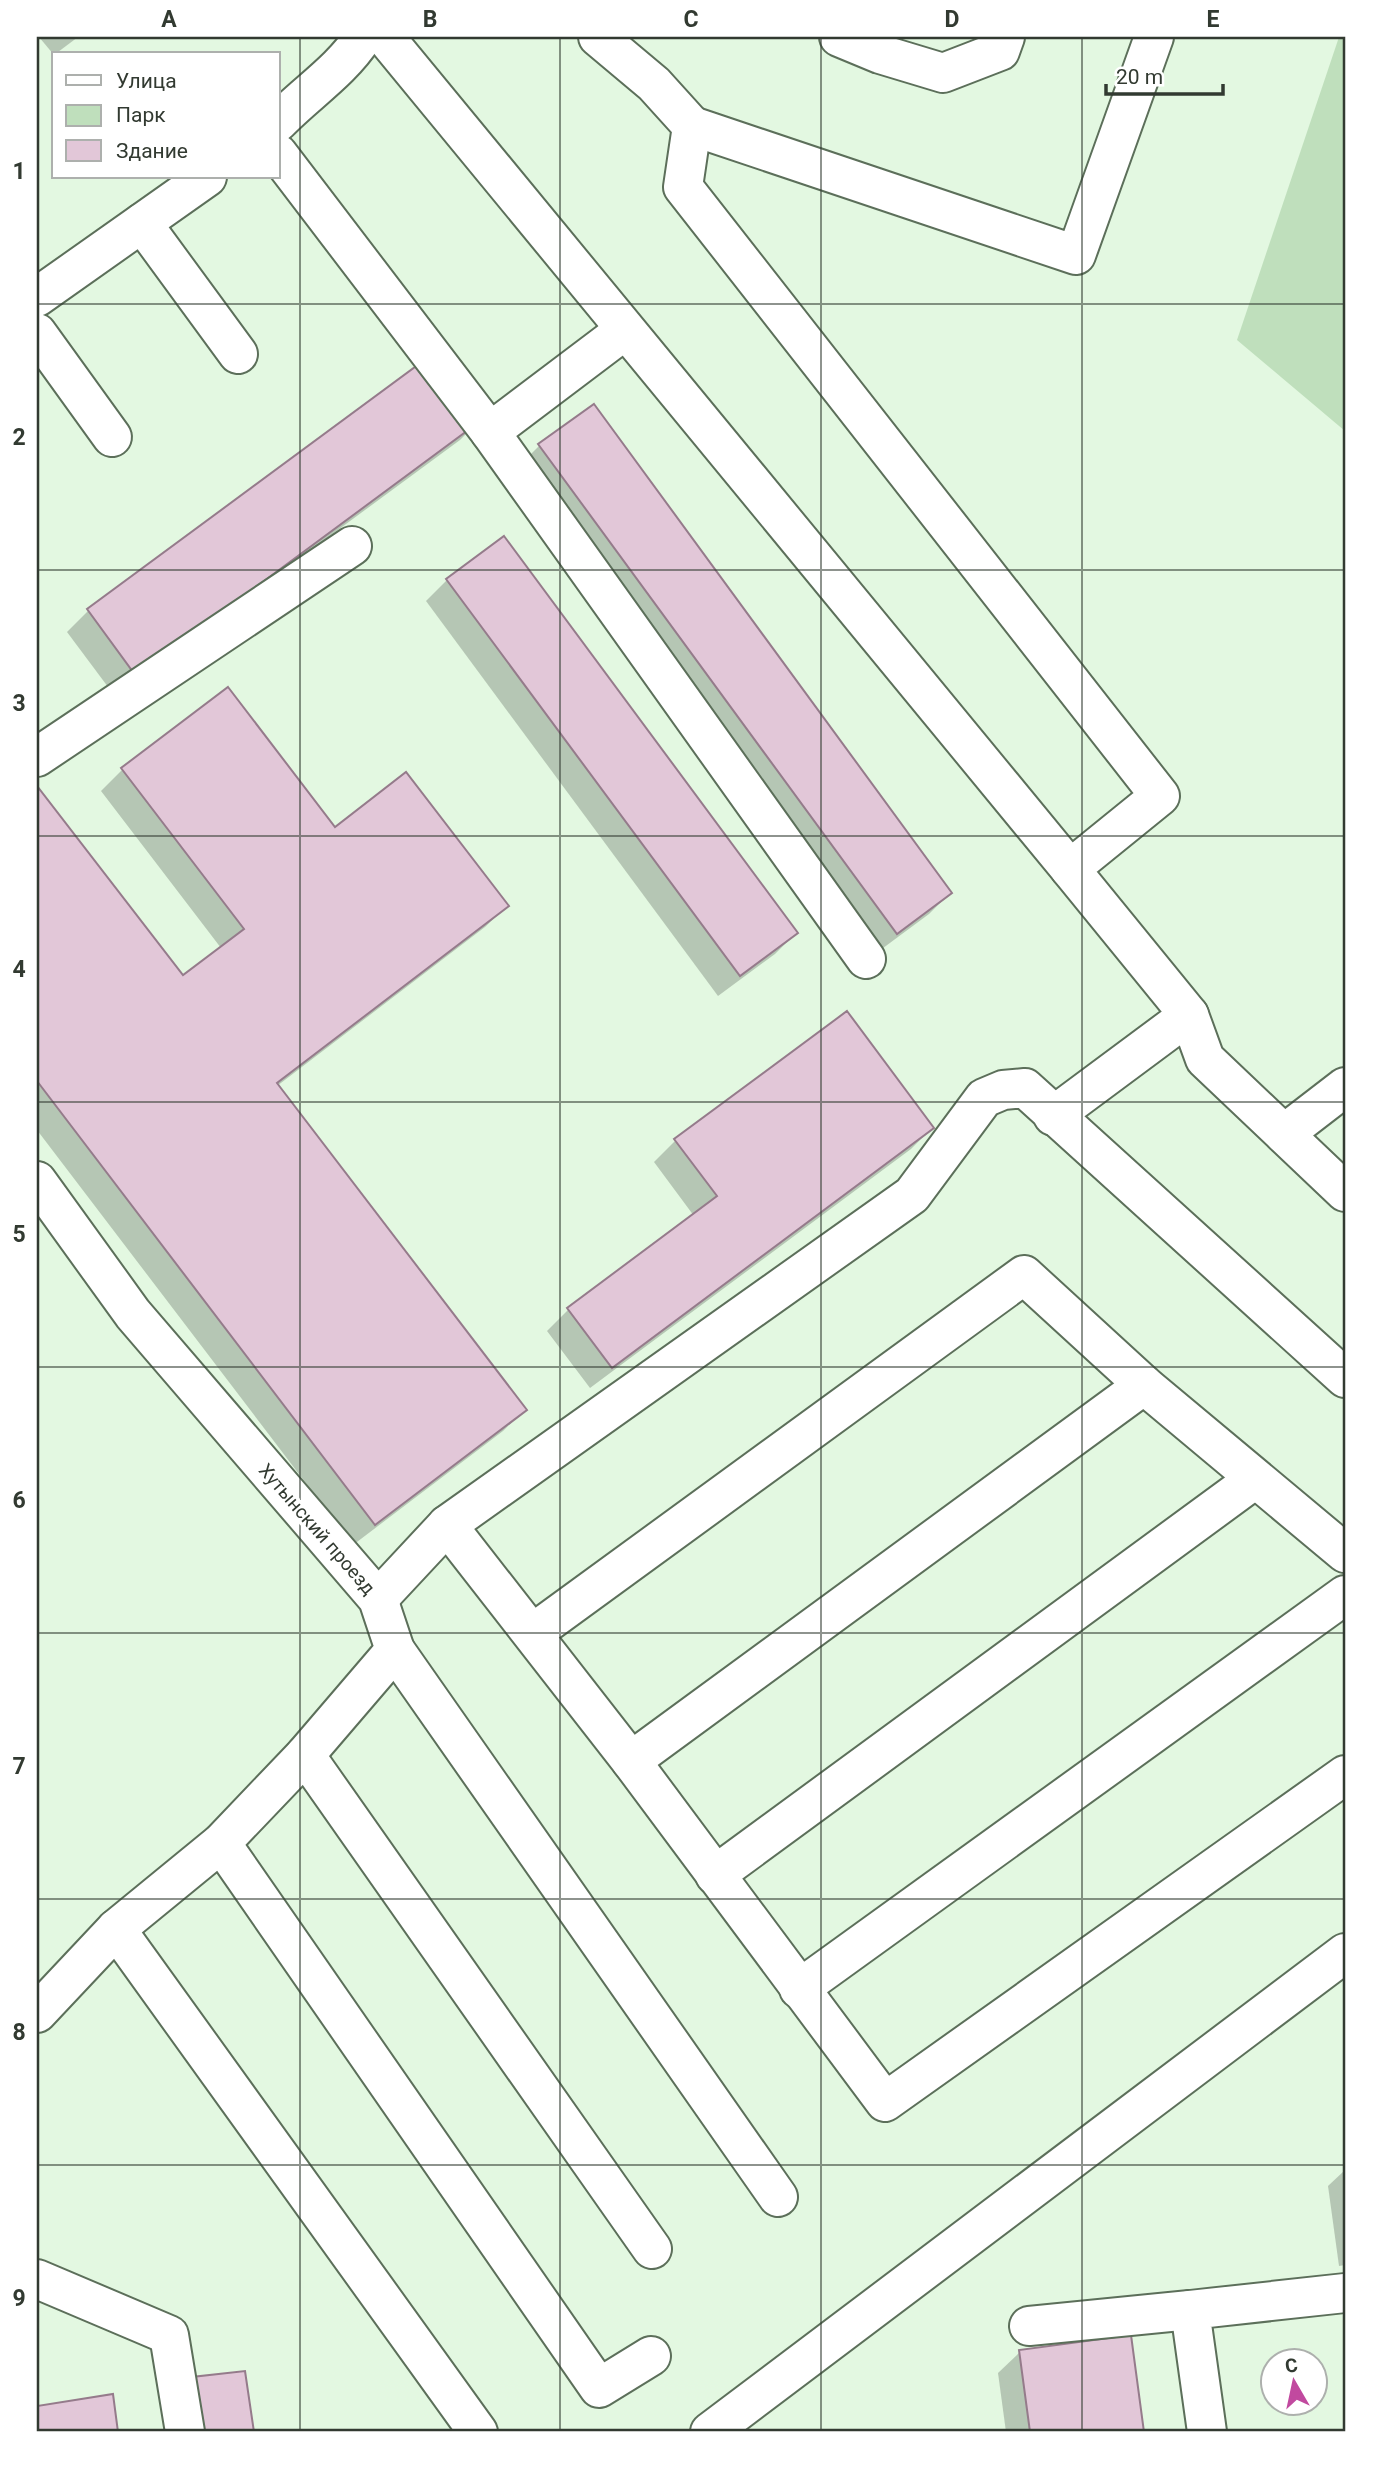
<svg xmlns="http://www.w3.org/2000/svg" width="1382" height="2469" font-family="Roboto,sans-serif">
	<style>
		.green { fill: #bfdfbc }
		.shadow { fill: #0003 }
		.building { fill: #e2c7d8; stroke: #957b8b; stroke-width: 2 }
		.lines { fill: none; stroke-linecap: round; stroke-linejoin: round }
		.minor-casing { stroke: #5c6f5a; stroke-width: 42 }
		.minor { stroke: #fff; stroke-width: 38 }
		.grid { fill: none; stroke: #323a31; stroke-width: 2; stroke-opacity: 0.55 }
		.labels { text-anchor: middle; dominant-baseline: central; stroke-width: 7; stroke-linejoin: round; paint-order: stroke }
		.street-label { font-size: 19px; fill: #323a31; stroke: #fff }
		.neatline { fill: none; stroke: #323a31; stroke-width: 2.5 }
		.grid-label { font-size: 23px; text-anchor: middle; font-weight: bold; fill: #323a31 }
	</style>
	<rect width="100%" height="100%" fill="#e3f8e1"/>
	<polygon class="green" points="1339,37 1345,37 1345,431 1237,340"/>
	<g class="shadow">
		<polygon points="39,37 78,37 54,55"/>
		<polygon points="434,356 481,419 460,440 114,695 67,632 88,611"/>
		<polygon points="593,406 950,893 929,914 875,954 518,467 539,446"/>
		<polygon points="447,580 796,933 775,954 718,996 426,601"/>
		<polygon points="122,770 334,829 507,906 485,927 277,1086 524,1410 503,1431 353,1545 37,1130 37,788 183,977 221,948 101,791"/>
		<polygon points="932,1128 911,1149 590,1388 547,1331 568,1310 694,1216 654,1162 676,1140"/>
		<polygon points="1345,2170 1345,2265 1339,2266 1328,2186"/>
		<polygon points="1130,2337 1143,2432 1006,2432 998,2373 1020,2352"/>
		<polygon points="112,2396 117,2432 37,2432 37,2407"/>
	</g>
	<g class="building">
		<polygon points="434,353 483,419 136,676 87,609"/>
		<polygon points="594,404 952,893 897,934 538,444"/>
		<polygon points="504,536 798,933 740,976 446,579"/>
		<polygon points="228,687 335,827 406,772 509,906 277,1083 527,1410 375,1525 37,1081 37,786 183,975 244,929 121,768"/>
		<polygon points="847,1011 934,1128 612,1368 567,1308 717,1196 674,1139"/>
		<polygon points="1131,2335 1144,2432 1030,2432 1019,2350"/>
		<polygon points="245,2371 254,2432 201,2432 192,2377"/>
		<polygon points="113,2394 118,2432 37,2432 37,2406"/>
	</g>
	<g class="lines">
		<defs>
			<g id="minor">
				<polyline points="385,37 1070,869"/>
				<polyline points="598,37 654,84 692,126 683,187 1160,796 1070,869 1189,1015 1053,1116"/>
				<polyline points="839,37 880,54 943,73 1000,51 1005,37"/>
				<path d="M 278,122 C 306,93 341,71 363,37"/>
				<polyline points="692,126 1076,255 1154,37"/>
				<polyline points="278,154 490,432 866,959"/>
				<polyline points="142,223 238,354"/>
				<polyline points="37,297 207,177"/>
				<polyline points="37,333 112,437"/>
				<polyline points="490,432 625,330"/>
				<polyline points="37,757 352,546"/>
				<polyline points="1189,1015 1205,1059 1345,1192"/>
				<polyline points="1284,1134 1345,1087"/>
				<polyline points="37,1181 133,1314 378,1599 395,1650 305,1755 221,1843 116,1929 37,2013"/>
				<polyline points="447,1525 631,1761 885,2102 1345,1775"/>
				<polyline points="378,1599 447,1525 912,1195 984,1098 1003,1090 1025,1088 1345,1378"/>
				<polyline points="533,1633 1024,1275 1144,1385 1345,1553"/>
				<polyline points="395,1650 778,2197"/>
				<polyline points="305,1755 652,2249"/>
				<polyline points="631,1761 1144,1385"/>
				<polyline points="221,1843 599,2388 651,2356"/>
				<polyline points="715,1875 1255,1479"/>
				<polyline points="116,1929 478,2432"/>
				<polyline points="799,1989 1345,1595"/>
				<polyline points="37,2279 169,2335 185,2432"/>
				<polyline points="1029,2326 1190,2310"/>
				<polyline points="710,2432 1345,1953"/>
				<polyline points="1207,2432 1190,2310 1345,2293"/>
			</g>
		</defs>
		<use href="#minor" class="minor-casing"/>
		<use href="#minor" class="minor"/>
	</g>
	<path class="grid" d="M 300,37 L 300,2432M 560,37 L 560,2432M 821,37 L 821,2432M 1082,37 L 1082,2432M 37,304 L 1345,304M 37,570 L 1345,570M 37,836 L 1345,836M 37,1102 L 1345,1102M 37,1367 L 1345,1367M 37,1633 L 1345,1633M 37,1899 L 1345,1899M 37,2165 L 1345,2165"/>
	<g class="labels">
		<g class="street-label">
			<text transform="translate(317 1529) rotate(49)">Хутынский проезд</text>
		</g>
	</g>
	<rect width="1382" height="2469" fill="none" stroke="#ffffff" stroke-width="77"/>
	<rect x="52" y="52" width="228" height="126" fill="#ffffff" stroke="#adb0ad" stroke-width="2"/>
	<rect x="66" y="75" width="35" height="10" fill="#ffffff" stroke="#adb0ad" stroke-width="2"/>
	<text x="116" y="88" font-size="21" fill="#323a31">Улица</text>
	<rect x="66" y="105" width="35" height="21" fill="#bfdfbc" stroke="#adb0ad" stroke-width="2"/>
	<text x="116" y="122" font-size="21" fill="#323a31">Парк</text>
	<rect x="66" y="140" width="35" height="21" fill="#e2c7d8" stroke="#adb0ad" stroke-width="2"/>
	<text x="116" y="158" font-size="21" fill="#323a31">Здание</text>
	<g transform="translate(1294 2382) rotate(351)"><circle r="33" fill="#ffffff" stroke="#adb0ad" stroke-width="2"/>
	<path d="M0-5L12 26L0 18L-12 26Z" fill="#c1499f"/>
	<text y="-10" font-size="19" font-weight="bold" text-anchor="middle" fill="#323a31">С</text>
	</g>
	<path d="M1106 84v10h117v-10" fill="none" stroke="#323a31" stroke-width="3.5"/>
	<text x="1116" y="84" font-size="21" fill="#323a31" stroke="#ffffff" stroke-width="5" paint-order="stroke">20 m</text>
	<rect x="38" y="38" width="1306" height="2392" class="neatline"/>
	<g class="grid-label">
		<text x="169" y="27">A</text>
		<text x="430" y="27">B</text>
		<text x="691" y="27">C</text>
		<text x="952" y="27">D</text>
		<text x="1213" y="27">E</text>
		<text x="19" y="179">1</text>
		<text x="19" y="445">2</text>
		<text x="19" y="711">3</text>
		<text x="19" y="977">4</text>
		<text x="19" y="1242">5</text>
		<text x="19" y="1508">6</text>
		<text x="19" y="1774">7</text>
		<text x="19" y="2040">8</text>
		<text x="19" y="2306">9</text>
	</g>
</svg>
